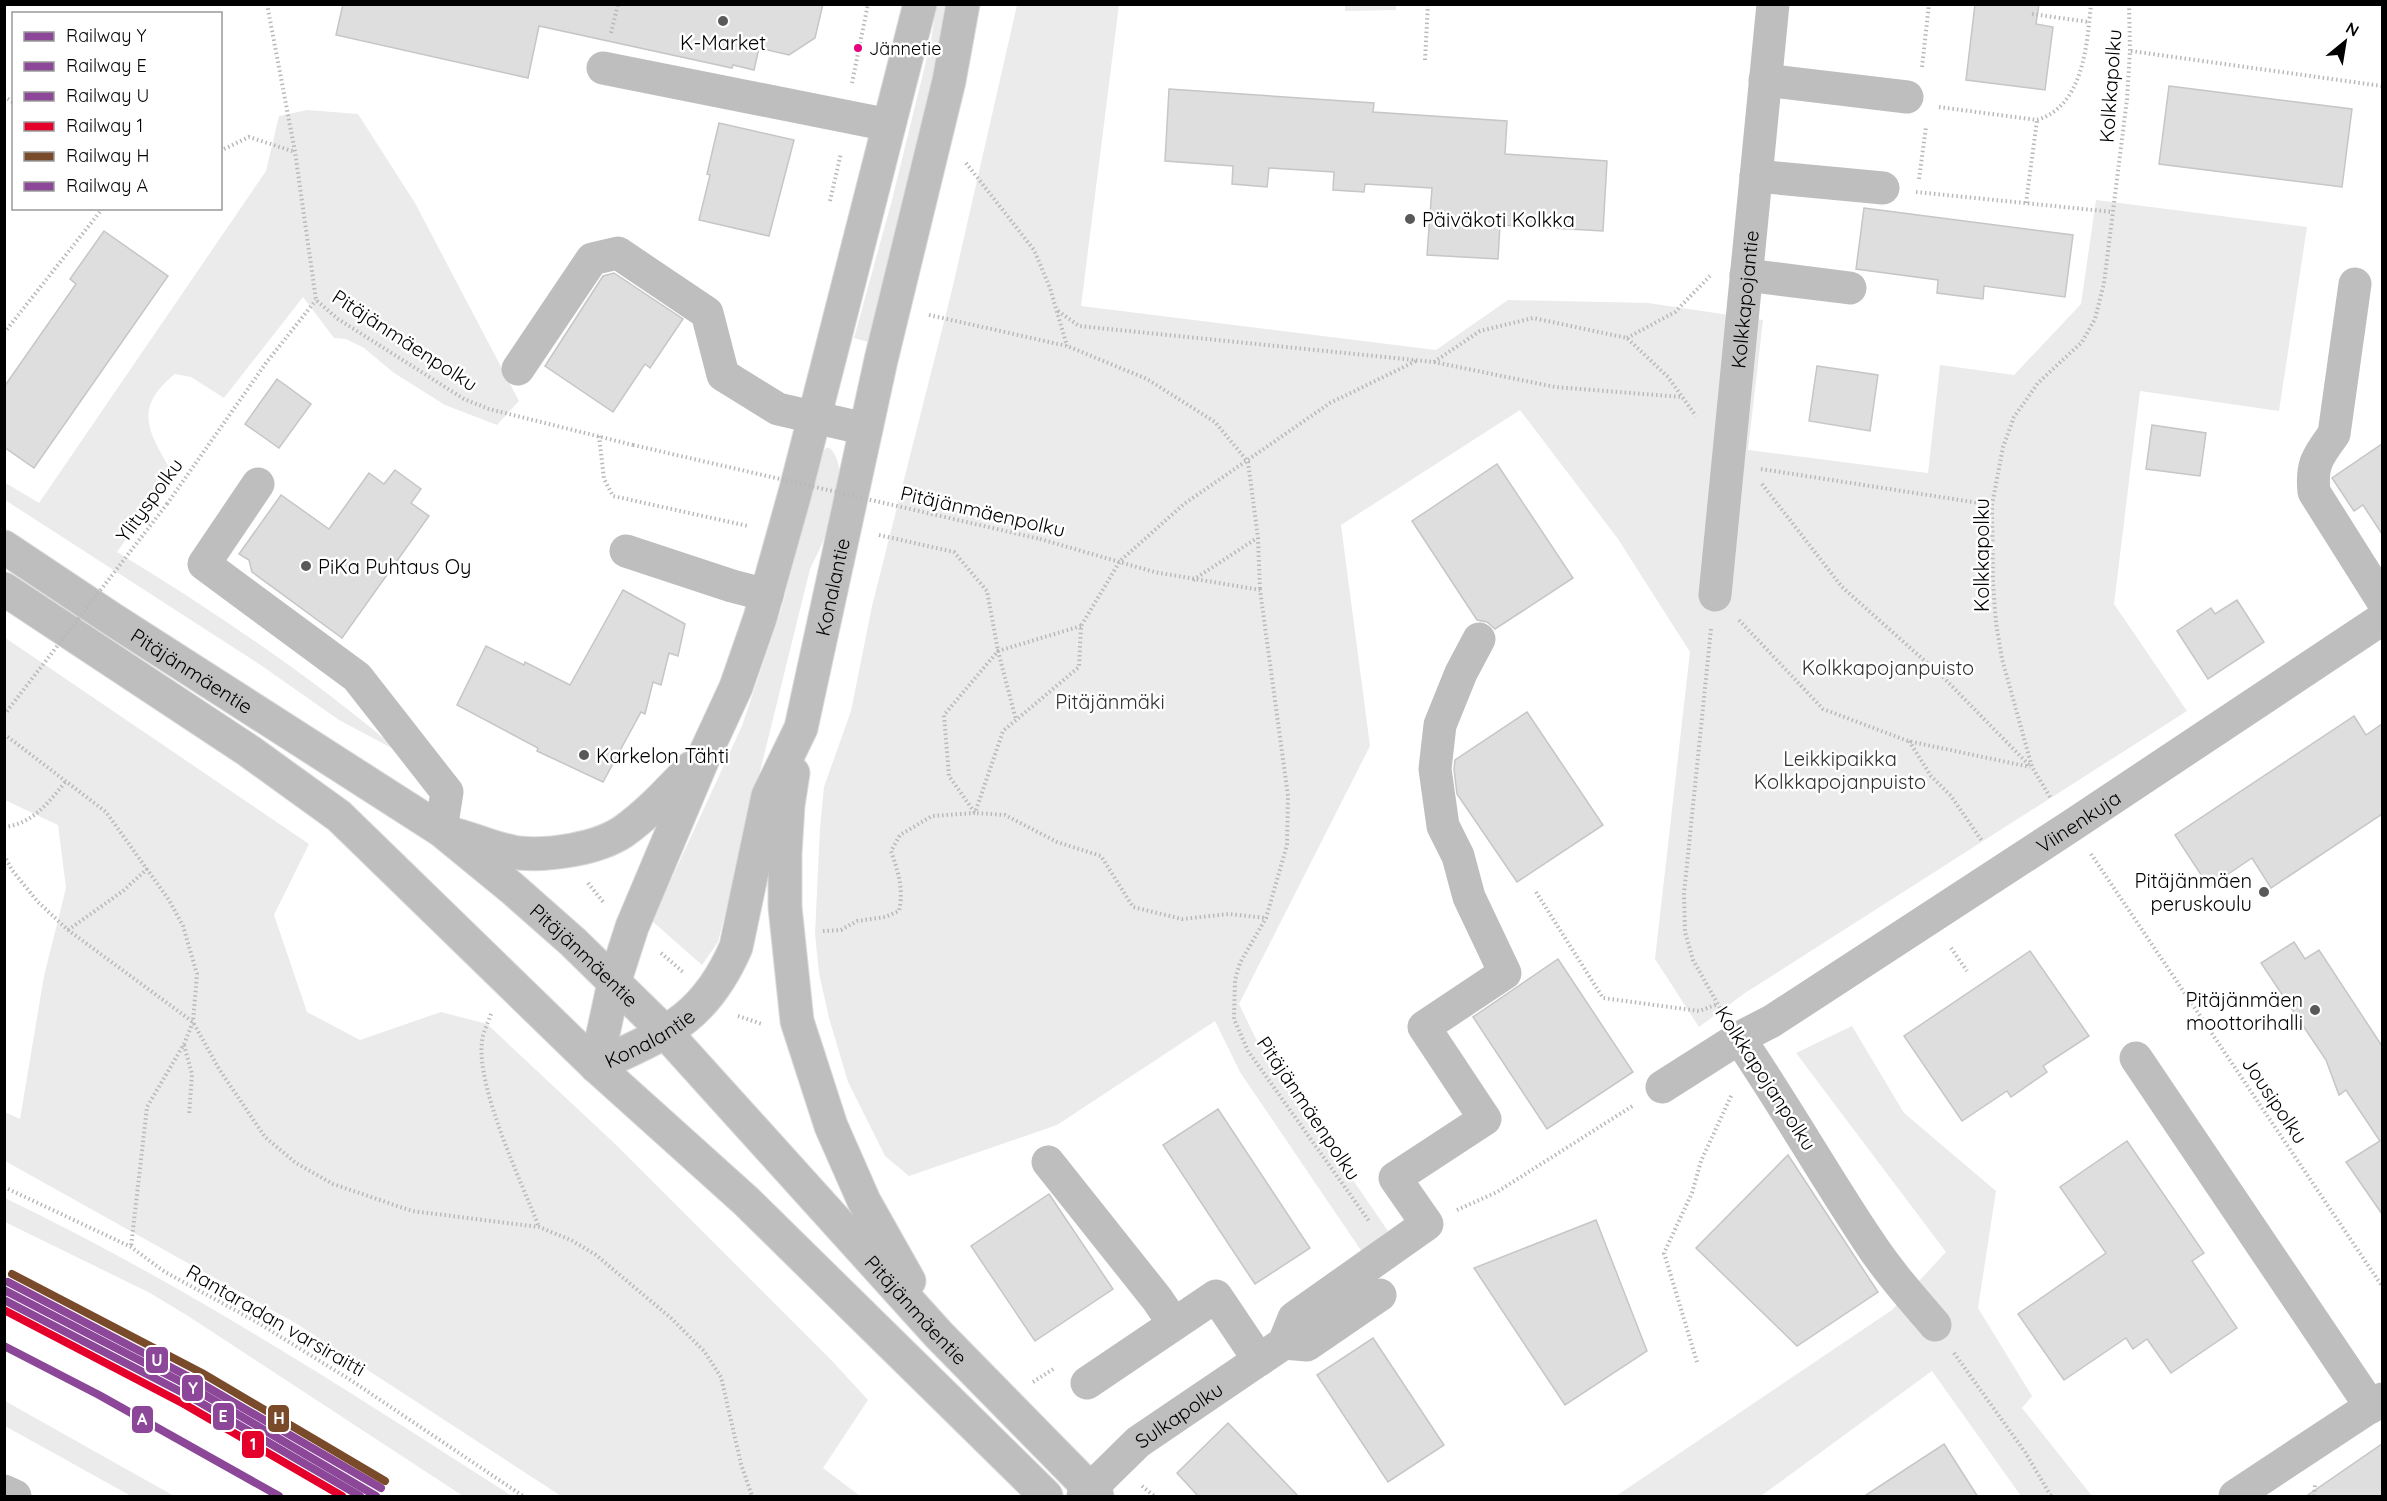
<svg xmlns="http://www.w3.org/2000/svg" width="2387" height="1501" font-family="Quicksand,sans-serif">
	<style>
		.green { fill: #ebebeb }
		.building { fill: #dedede; stroke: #c6c6c6; stroke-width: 1.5 }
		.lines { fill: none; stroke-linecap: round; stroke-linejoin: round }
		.major-casing { stroke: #dbdbdb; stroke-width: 35 }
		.path { stroke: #b9b9b9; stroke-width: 4; stroke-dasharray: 1.5 3; stroke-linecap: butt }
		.minor { stroke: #bebebe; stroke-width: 33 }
		.major { stroke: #bebebe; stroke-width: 33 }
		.path-bridge { stroke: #b9b9b9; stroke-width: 4; stroke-dasharray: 1.5 3; stroke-linecap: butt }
		.rail-1-casing { stroke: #fff; stroke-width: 12 }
		.rail-2-casing { stroke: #fff; stroke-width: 12 }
		.rail-3-casing { stroke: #fff; stroke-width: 12 }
		.rail-4-casing { stroke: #fff; stroke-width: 12 }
		.rail-5-casing { stroke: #fff; stroke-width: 12 }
		.rail-6-casing { stroke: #fff; stroke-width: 12 }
		.rail-1 { stroke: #8c4799; stroke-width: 8 }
		.rail-2 { stroke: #8c4799; stroke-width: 8 }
		.rail-3 { stroke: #8c4799; stroke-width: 8 }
		.rail-4 { stroke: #e4002b; stroke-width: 8 }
		.rail-5 { stroke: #7a4b2a; stroke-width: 8 }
		.rail-6 { stroke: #8c4799; stroke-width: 8 }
		.poi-dot { fill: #595959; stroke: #fff; stroke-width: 2 }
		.bus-dot { fill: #e5007d; stroke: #fff; stroke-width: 2 }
		.labels { text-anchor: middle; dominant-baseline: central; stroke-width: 5; stroke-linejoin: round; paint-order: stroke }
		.bus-label { font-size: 18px; fill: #000; stroke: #fff; text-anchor: start }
		.poi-label { font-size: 20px; fill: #000; stroke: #fff; text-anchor: start }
		.street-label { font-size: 20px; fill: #000; stroke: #fff }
		.park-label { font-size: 20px; fill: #313131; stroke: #fff }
		.line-badge { stroke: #fff; stroke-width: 2 }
		.badge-label { font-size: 16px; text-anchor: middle; font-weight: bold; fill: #fff }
	</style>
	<rect width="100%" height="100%" fill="#fff"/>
	<g class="green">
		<polygon points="936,5 950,5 914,169 868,342 854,338 892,200 931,41"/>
		<polygon points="1017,5 1119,5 1081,306 1436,350 1508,300 1648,303 1763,320 1748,450 1928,473 1940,365 2014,375 2081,304 2096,200 2307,227 2279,411 2140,391 2114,604 2187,711 1745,993 1699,1027 1655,959 1690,652 1618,539 1520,410 1341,525 1370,746 1239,1004 1256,1039 1388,1231 1362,1252 1240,1072 1215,1021 1057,1125 909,1176 885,1156 848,1082 829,1018 819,973 815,934 820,828 824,787 851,711 872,606 952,290"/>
		<polygon points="1345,5 1396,5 1396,10 1345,11"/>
		<path d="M 307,110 L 358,114 L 415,203 L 519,401 L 497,425 L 445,405 L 394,373 L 364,348 L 346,339 L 334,338 L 303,297 L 224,398 L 191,377 L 175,374 C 131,409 150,434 173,474 L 117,552 C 214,611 315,679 401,753 L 339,720 L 262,666 L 5,500 L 4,482 L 39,503 L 266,171 L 279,116 Z"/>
		<path d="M 826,448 L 830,448 C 856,476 824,541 810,569 L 718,942 L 702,965 L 652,921 L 742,726 L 781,610 L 823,452 Z"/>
		<polygon points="4,637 309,844 274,915 307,1012 360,1040 441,1012 487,1024 612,1141 834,1363 868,1400 823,1468 860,1496 561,1496 297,1324 5,1161 5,1112 20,1119 44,976 66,888 58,825 5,800"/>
		<polygon points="1852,1026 1904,1113 1996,1191 1978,1308 2032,1396 2022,1408 2092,1496 2021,1496 1932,1371 1761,1496 1616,1496 1892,1310 1946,1252 1796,1053"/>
		<path d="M 5,1198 C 182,1283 347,1390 512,1496 L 463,1496 L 188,1316 L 150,1293 L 5,1222 Z"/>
		<polygon points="5,1401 174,1496 131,1496 5,1426"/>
	</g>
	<g class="building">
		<polygon points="343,4 823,4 815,38 789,55 759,48 754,70 733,65 732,68 539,26 528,78 336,35"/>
		<polygon points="1975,4 2039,4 2036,24 2053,27 2045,90 1966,80"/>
		<polygon points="2169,86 2352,109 2342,187 2159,164"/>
		<polygon points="1169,89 1374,103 1373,112 1507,121 1505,154 1607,161 1603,231 1500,225 1498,259 1427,255 1432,188 1365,184 1364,192 1333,190 1334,172 1269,168 1267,187 1232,184 1233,166 1165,161"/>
		<polygon points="719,123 794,140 769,236 699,220 710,175 707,174"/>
		<polygon points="1864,208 2073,235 2065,297 1984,286 1983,299 1937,293 1938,280 1856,269"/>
		<polygon points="104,231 168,276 34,468 4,447 4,387 76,284 70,279"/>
		<polygon points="614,273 683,319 650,368 645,364 613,412 545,366 603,276"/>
		<polygon points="1817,366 1878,375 1870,431 1809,421"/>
		<polygon points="277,379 311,404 279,448 245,424"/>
		<polygon points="2152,425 2206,433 2200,476 2146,469"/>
		<polygon points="2382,444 2382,534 2363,505 2354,511 2332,478"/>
		<polygon points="1497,464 1573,578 1495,629 1487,622 1477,620 1412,521"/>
		<polygon points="395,470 421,489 411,503 429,516 342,638 252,572 249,560 239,554 281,495 329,529 369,473 384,484"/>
		<polygon points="623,590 685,624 678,656 669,653 661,685 653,682 645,714 641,712 603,782 537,751 538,748 457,705 486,646 524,665 525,662 570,685"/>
		<polygon points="2237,600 2264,642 2208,679 2177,631 2211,608 2215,614"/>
		<polygon points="1527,712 1603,825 1517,882 1457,794 1454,769 1455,760"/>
		<polygon points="2354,716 2366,735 2382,724 2382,814 2271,888 2252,858 2209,887 2175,835"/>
		<polygon points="2294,942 2305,959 2319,950 2382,1046 2382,1214 2346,1162 2380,1141 2346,1090 2339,1095 2326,1060 2261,963"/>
		<polygon points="2030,951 2089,1036 2043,1066 2047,1072 2011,1097 2007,1091 1962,1121 1904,1036"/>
		<polygon points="1558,959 1633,1072 1547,1129 1473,1017"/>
		<polygon points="1218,1109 1310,1248 1255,1284 1163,1145"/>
		<polygon points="2127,1141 2204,1253 2192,1261 2237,1328 2171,1373 2147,1339 2133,1349 2126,1338 2064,1380 2018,1314 2106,1253 2060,1187"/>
		<polygon points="1788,1155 1878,1292 1797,1346 1696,1248"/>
		<polygon points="1049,1194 1113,1289 1035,1341 971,1246"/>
		<polygon points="1596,1220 1647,1351 1565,1405 1474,1268"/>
		<polygon points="1373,1338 1444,1445 1388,1482 1317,1375"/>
		<polygon points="1228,1423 1299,1497 1199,1497 1177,1473"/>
		<polygon points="1944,1444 1978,1497 1863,1497"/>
		<polygon points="2382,1444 2382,1497 2305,1497"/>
	</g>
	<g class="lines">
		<defs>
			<g id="major">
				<path id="s4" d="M 4,547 L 112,619 L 441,830 L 513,889 L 573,942 L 666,1033 L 939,1335 L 1097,1496"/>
				<polyline points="4,589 249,751 339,816 596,1066 746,1201 1046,1496"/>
				<polyline points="793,773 788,805 785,854 785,907 797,1021 831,1126 864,1201 909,1281"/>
				<path d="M 456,835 C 476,840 498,850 518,853 C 549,856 598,849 624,831 C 649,813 670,790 691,768"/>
				<path id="s5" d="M 596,1066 C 664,1034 704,1021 736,947 L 768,796 L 801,728 L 881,360 L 949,81 L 963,4"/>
				<polyline points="596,1066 614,983 632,927 705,754 736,687 760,618 795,493 920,4"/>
			</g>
		</defs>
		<use href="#major" class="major-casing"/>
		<g class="path">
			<polyline points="267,4 295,152 316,300 338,319 464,399 489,409 633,445"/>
			<polyline points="2032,14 2089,22"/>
			<polyline points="611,33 618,4"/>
			<polyline points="2131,51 2382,86"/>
			<polyline points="1425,60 1428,4"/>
			<polyline points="1922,67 1929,4"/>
			<polyline points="852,83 868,4"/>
			<polyline points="4,96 14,103"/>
			<path d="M 1939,107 L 2037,120 C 2083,106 2087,46 2091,4"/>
			<polyline points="220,151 249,137 295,152"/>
			<polyline points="966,163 1034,250 1050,288 1067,346"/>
			<polyline points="1919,179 1926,127"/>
			<polyline points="1916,192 2113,212"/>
			<polyline points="830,201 841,153"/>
			<polyline points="2026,203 2037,120"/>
			<polyline points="1058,311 1079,326 1434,362 1555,387 1682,397"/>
			<polyline points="929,315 1067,346 1147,379 1215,422 1248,462 1258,538 1260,590"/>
			<polyline points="4,333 103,208"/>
			<polyline points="1627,338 1675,312 1710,276"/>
			<polyline points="1434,362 1480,331 1533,318 1627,338 1668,377 1696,416"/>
			<polyline points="599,436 604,479 613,496 748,526"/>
			<polyline points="1761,469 1992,505"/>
			<polyline points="1762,484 1842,587 1943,677 2031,767"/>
			<polyline points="167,504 266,363 316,300"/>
			<polyline points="879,535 954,552 987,591 998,651 1016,720"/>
			<polyline points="1040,539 1154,572 1260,590 1288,796 1287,845 1266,918 1240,963 1235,980 1234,1019 1248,1051 1369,1221"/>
			<polyline points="1193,580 1257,538"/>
			<polyline points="1739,620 1823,709 1908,741 2030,767"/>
			<polyline points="1081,626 998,651 944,715 949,776 975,813 1005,815 1057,842 1101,856 1133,907 1182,919 1229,914 1266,918"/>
			<polyline points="1711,629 1684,894 1685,932 1693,960 1720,1008"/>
			<polyline points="4,734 106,812 169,900 183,926 197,974 193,1022 184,1044 147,1107 131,1247"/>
			<polyline points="1909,741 1931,776 1951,796 1982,841"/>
			<polyline points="2050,797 2032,767 2002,659 1996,623 1993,584 1992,505 2003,447 2014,417 2038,383 2082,342 2095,319 2104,283 2127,99 2130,51 2129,4"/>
			<path d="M 4,827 C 33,824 49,802 66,781"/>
			<polyline points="2091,854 2382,1286"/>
			<polyline points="4,855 12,870 38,902 68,930 193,1022 219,1069 265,1137 296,1163 333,1184 412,1211 539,1227 571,1240 596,1255 671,1318 704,1351 721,1377 741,1464 752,1496"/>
			<polyline points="588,883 604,903"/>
			<polyline points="1536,892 1603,998 1699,1011 1718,1004"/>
			<polyline points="68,930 123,891 148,868"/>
			<path d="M 823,931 L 841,930 L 857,921 L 885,917 L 899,911 C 904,889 898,871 891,851 L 900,835 L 932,816 L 975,813 L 1003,731 L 1079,667 L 1081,626 L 1120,561 L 1184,504 L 1330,403 L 1416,361"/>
			<polyline points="1951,948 1967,971"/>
			<polyline points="661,953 683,972"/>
			<path d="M 491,1014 C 488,1023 483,1032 482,1041 C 476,1087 521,1181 539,1227"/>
			<polyline points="738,1016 762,1024"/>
			<polyline points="184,1045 192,1074 189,1115"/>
			<polyline points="4,1187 131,1247 165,1272 255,1321 349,1379 523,1496"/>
			<polyline points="1457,1210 1497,1192 1634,1105"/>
			<polyline points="1954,1353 2025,1452 2051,1496"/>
			<polyline points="1697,1362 1664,1253 1692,1193 1701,1161 1732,1094"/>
			<polyline points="1033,1382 1055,1368"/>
			<polyline points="1142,1486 1154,1496"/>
			<polyline points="2314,1496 2315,1485"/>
		</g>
		<g class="minor">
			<polyline points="603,68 889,125"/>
			<polyline points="1765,80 1907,97"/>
			<polyline points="1756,176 1883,188"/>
			<polyline points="1746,275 1850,288"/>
			<path d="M 2355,284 L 2334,434 C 2318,456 2311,464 2314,492 L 2382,600"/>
			<polyline points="518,369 592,259 618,253 707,313 723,375 778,409 866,429"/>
			<polyline points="258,484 204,564 357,677 447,792 441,830"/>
			<polyline points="626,551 732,586 767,595"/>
			<path id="s1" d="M 1715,595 L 1773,4"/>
			<path d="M 1739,1038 C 1784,1104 1823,1173 1867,1239 C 1887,1270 1911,1297 1935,1325"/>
			<polyline points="2136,1058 2371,1407"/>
			<path id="s2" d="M 1662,1087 L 1739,1038 L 1772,1021 L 2071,826 L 2382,619"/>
			<polyline points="1048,1162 1157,1299 1174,1324"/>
			<polyline points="1284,1343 1294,1318 1427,1224 1395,1178 1485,1119 1424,1027 1505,973 1469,897 1458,856 1443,826 1435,769 1440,725 1461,673 1479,639"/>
			<polyline points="1284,1343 1307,1345 1380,1295"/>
			<polyline points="1087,1383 1216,1296 1259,1360"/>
			<polyline points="4,1491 15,1496"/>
			<path id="s3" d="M 1083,1496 L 1138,1442 L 1284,1343"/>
			<polyline points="2235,1496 2382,1399"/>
		</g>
		<use href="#major" class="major"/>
		<g class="path-bridge">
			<polyline points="633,445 1040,539"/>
			<polyline points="4,715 167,504"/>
		</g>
		<defs>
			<polyline id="rail-1" points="4,1290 193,1388 376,1496"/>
			<polyline id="rail-2" points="4,1300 189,1396 360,1496"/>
			<polyline id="rail-3" points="8,1282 197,1381 381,1488"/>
			<polyline id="rail-4" points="4,1310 184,1404 342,1496"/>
			<polyline id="rail-5" points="12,1274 202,1373 385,1481"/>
			<polyline id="rail-6" points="4,1346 99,1395 279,1496"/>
		</defs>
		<use href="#rail-1" class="rail-1-casing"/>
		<use href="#rail-2" class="rail-2-casing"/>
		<use href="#rail-3" class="rail-3-casing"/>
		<use href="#rail-4" class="rail-4-casing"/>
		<use href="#rail-5" class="rail-5-casing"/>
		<use href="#rail-6" class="rail-6-casing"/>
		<use href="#rail-1" class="rail-1"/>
		<use href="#rail-2" class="rail-2"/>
		<use href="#rail-3" class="rail-3"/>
		<use href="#rail-4" class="rail-4"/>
		<use href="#rail-5" class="rail-5"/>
		<use href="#rail-6" class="rail-6"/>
	</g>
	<g class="poi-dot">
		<circle cx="723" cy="21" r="6"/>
		<circle cx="1410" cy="219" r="6"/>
		<circle cx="306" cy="566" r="6"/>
		<circle cx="584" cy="755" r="6"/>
		<circle cx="2264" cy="892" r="6"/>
		<circle cx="2315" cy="1010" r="6"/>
	</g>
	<circle class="bus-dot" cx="858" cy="48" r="5"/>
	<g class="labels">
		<g class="bus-label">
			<text x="869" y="48">Jännetie</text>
		</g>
		<g class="poi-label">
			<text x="723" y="42" text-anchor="middle">K-Market</text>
			<text x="1422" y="219">Päiväkoti Kolkka</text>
			<text x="318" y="566">PiKa Puhtaus Oy</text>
			<text x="596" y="755">Karkelon Tähti</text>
			<text x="2252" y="880" text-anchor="end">Pitäjänmäen<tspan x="2252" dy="23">peruskoulu</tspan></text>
			<text x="2303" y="999" text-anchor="end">Pitäjänmäen<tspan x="2303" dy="23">moottorihalli</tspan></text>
		</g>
		<g class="street-label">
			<text transform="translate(2110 86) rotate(-86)">Kolkkapolku</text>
			<text stroke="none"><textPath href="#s1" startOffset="297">Kolkkapojantie</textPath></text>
			<text transform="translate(405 340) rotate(33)">Pitäjänmäenpolku</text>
			<text transform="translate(149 500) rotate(-54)">Ylityspolku</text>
			<text transform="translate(983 511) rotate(13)">Pitäjänmäenpolku</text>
			<text transform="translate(1981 555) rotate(-90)">Kolkkapolku</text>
			<text stroke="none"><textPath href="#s5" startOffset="564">Konalantie</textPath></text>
			<text stroke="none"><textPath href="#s4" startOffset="225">Pitäjänmäentie</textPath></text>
			<text stroke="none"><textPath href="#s2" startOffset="494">Viinenkuja</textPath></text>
			<text stroke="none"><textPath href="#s4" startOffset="711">Pitäjänmäentie</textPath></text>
			<text stroke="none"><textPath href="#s5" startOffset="60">Konalantie</textPath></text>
			<text transform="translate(1766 1078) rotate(57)">Kolkkapojanpolku</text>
			<text transform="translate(2275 1100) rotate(56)">Jousipolku</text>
			<text transform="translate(1309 1108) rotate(56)">Pitäjänmäenpolku</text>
			<text stroke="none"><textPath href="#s4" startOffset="1197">Pitäjänmäentie</textPath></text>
			<text transform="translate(276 1320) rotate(30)">Rantaradan varsiraitti</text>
			<text stroke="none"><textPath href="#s3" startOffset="126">Sulkapolku</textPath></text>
		</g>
		<g class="park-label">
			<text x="1888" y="667">Kolkkapojanpuisto</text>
			<text x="1110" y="701">Pitäjänmäki</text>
			<text x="1840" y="758">Leikkipaikka<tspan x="1840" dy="23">Kolkkapojanpuisto</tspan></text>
		</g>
	</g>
	<g class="line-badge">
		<rect x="145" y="1346" width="24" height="28" rx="6" fill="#8c4799"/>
		<rect x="181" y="1374" width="23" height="28" rx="6" fill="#8c4799"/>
		<rect x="212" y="1402" width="23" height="29" rx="6" fill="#8c4799"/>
		<rect x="267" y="1404" width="23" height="29" rx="6" fill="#7a4b2a"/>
		<rect x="131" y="1405" width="23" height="29" rx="6" fill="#8c4799"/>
		<rect x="241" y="1430" width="24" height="29" rx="6" fill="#e4002b"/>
	</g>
	<g class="badge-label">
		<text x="157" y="1366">U</text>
		<text x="193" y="1394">Y</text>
		<text x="223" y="1422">E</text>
		<text x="279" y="1424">H</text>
		<text x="142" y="1425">A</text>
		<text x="253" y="1450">1</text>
	</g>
	<rect width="2387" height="1501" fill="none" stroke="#000000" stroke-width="12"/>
	<rect x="12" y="12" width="210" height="198" fill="#ffffff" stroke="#999999" stroke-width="1.5"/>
	<rect x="24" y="32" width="30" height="9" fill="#8c4799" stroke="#999999" stroke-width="1.5"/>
	<text x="66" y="42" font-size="18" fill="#000000">Railway Y</text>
	<rect x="24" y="62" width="30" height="9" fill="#8c4799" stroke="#999999" stroke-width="1.5"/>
	<text x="66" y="72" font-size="18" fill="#000000">Railway E</text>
	<rect x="24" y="92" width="30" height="9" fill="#8c4799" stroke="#999999" stroke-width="1.5"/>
	<text x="66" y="102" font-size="18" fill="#000000">Railway U</text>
	<rect x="24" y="122" width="30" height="9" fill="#e4002b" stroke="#999999" stroke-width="1.5"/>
	<text x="66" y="132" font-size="18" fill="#000000">Railway 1</text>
	<rect x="24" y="152" width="30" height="9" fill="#7a4b2a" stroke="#999999" stroke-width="1.5"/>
	<text x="66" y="162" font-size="18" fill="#000000">Railway H</text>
	<rect x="24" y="182" width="30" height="9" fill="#8c4799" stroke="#999999" stroke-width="1.5"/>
	<text x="66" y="192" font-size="18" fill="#000000">Railway A</text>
	<g transform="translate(2345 42) rotate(30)" stroke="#ffffff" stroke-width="4.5" paint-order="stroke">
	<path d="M0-4.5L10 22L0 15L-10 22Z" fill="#000000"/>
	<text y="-9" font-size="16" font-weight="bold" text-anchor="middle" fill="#000000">N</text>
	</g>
</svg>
